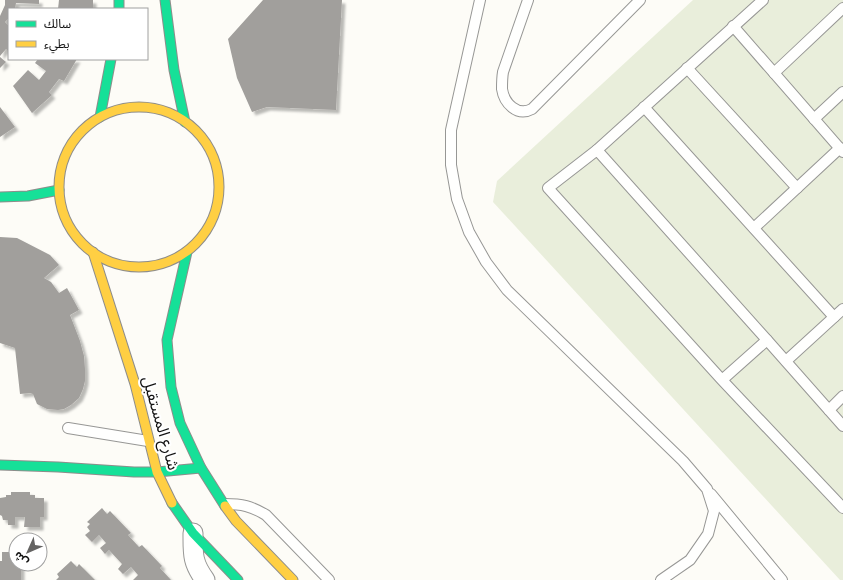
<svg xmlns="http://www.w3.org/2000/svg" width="843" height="580" font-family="'Zilla Slab','Noto Sans Arabic',serif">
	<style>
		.cemetery { fill: #e9eedb }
		.building { fill: #a19f9c; filter: url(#shadow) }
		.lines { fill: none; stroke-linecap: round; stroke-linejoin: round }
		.lane-casing { stroke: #979795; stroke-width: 12 }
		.street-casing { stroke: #979795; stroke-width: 21 }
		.fast-casing { stroke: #8e8d8b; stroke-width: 11 }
		.slow-casing { stroke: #8e8d8b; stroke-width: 11 }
		.lane { stroke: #fffffe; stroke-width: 10 }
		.street { stroke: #fffffe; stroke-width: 19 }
		.fast { stroke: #16e098; stroke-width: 9 }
		.slow { stroke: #ffcf43; stroke-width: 9 }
		.labels { text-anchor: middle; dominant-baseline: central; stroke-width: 4; stroke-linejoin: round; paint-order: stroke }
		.street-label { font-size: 16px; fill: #111; stroke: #fff }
	</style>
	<defs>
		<filter id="shadow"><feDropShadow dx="3.5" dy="3.5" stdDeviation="1" flood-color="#0004"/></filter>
	</defs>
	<rect width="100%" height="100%" fill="#fdfcf7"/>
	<polygon class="cemetery" points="693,0 843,0 843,580 840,580 493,202 497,181"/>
	<g class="building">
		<polygon points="5,0 39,0 39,4 16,3 15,9 9,9 9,18 5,22 9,26 9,52 6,49 0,56 0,16 5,5"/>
		<polygon points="59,0 93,0 93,9 58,9"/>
		<polygon points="263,0 342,0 336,110 267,107 252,112 237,78 228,39"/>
		<polygon points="0,57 6,62 0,68"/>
		<polygon points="38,59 77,59 64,81 59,79 49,92 52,95 32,113 13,86 28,70 39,80 46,71 35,63"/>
		<polygon points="0,107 15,127 0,137"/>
		<polygon points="0,237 17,238 50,255 59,265 44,278 51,282 59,293 67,288 79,310 70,315 80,341 84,356 85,369 85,381 83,389 79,398 71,405 64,409 58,410 47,409 37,404 33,394 30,393 20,394 15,348 0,343"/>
		<polygon points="11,492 30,492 30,495 35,495 35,498 44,498 44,517 40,517 40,527 24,527 25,517 15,517 15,525 8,525 8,520 3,520 2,516 0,515 0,498 6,497 6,495 11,495"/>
		<polygon points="102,508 107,514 110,511 131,533 128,535 139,547 142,545 162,566 160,568 171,580 133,580 138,575 131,567 123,574 118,569 122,564 109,550 105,554 100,548 106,543 99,535 92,542 85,535 90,531 87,527 90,524 87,522"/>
		<polygon points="2,552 13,552 13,558 16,558 16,564 21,564 21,580 0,580 0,561 2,561"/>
		<polygon points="71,561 77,567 79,564 95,580 56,580 59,577 57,574"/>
	</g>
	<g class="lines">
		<defs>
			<g id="lane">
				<polyline points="480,0 451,130 451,165 457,199 469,232 486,262 507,290 683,461 707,489 714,511 708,534 690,560 661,580"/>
				<path d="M 528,0 L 503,72 C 502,78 502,83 502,89 C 504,103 517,117 532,109 L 640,0"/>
				<polyline points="733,26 843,152"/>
				<polyline points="687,68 797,188"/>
				<polyline points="774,73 843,8"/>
				<polyline points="644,107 834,317"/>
				<polyline points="814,119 843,92"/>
				<polyline points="597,150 763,0"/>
				<polyline points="754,228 840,148"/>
				<polyline points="767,340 843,426"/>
				<polyline points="786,361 843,309"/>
				<polyline points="722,380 767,340 597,150 548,188 722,380 843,508"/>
				<polyline points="829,410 843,396"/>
				<polyline points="68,428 148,441"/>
				<polyline points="711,494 782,580"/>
				<path d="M 225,504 C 242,504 251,506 266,515 L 329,580"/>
			</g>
			<path id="street" d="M 193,533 C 193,554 192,562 205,580"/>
			<g id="fast">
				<polyline points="119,0 119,9"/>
				<polyline points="165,0 174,70 185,122"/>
				<polyline points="100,117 111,59"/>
				<polyline points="0,197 28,196 59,190"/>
				<polyline points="187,252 167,340 171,387 180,423 201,468 225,506"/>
				<polyline points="0,465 58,467 134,472 157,472 201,468"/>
				<polyline points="172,503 193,533 238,580"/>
			</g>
			<g id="slow">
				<circle cx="139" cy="187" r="80"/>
				<polyline points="93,252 135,384 157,472 172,503"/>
				<polyline points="225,506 236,521 293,580"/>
			</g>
		</defs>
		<use href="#lane" class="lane-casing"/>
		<use href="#street" class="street-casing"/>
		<use href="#fast" class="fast-casing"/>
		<use href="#slow" class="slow-casing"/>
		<use href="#lane" class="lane"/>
		<use href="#street" class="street"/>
		<use href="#fast" class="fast"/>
		<use href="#slow" class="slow"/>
	</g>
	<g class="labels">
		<g class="street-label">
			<text transform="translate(161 423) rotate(74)">شارع المستقبل</text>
		</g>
	</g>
	<rect x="8" y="8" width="140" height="52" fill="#ffffff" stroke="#a0a0a0"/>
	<rect x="16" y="21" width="20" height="6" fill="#16e098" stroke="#a0a0a0"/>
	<text x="44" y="28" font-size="12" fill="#111111">سالك</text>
	<rect x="16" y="41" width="20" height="6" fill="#ffcf43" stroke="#a0a0a0"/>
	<text x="44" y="48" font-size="12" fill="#111111">بطيء</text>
	<g transform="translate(28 552) rotate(225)"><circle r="19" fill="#ffffff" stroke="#a0a0a0"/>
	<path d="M0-3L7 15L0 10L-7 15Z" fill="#646362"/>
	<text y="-6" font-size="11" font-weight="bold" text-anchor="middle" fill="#111111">ش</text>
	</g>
</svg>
